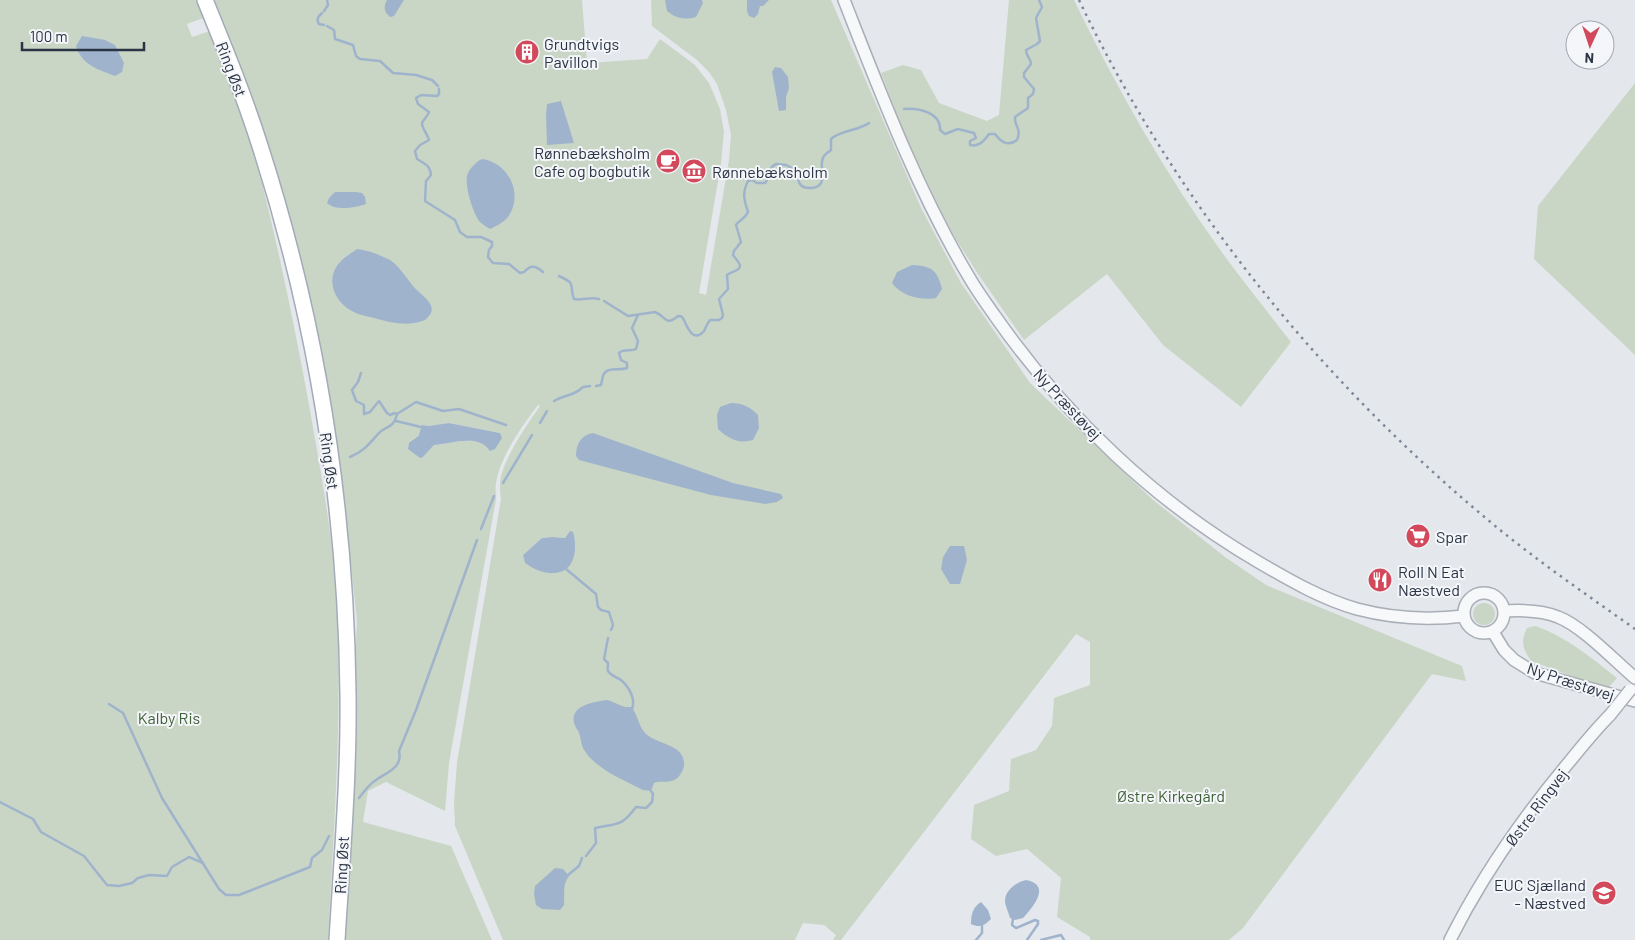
<svg xmlns="http://www.w3.org/2000/svg" width="1635" height="940" font-family="Barlow,sans-serif">
	<style>
		.green { fill: #c9d6c5; fill-rule: evenodd }
		.water { fill: #9fb4cc }
		.lines { fill: none; stroke-linecap: round; stroke-linejoin: round }
		.stream { stroke: #9fb4cc; stroke-width: 2.5 }
		.minor-casing { stroke: #a9aeb7; stroke-width: 14 }
		.major-casing { stroke: #a3abb8; stroke-width: 18 }
		.minor { stroke: #f7f8fa; stroke-width: 11 }
		.major { stroke: #fff; stroke-width: 15 }
		.rail { stroke: #7d8696; stroke-width: 2.5; stroke-dasharray: 2.5 5; stroke-linecap: butt }
		.minor-bridge-casing { stroke: #a9aeb7; stroke-width: 14; stroke-linecap: butt }
		.minor-bridge { stroke: #f7f8fa; stroke-width: 11 }
		.labels { text-anchor: middle; dominant-baseline: central; stroke-width: 4; stroke-linejoin: round; paint-order: stroke }
		.poi-label { font-size: 16px; fill: #2b3445; stroke: #f4f6f9; text-anchor: start }
		.street-label { font-size: 16px; fill: #2b3445; stroke: #f4f6f9 }
		.park-label { font-size: 16px; fill: #3f6138; stroke: #f4f6f9 }
	</style>
	<rect width="100%" height="100%" fill="#e4e7ec"/>
	<g class="green">
		<path d="M 0,0 L 196,0 L 203,18 L 187,24 L 192,37 L 210,31 C 227,76 246,121 258,167 C 277,242 293,318 307,394 C 319,461 332,528 336,596 C 343,711 334,825 328,940 L 0,940 Z"/>
		<path d="M 209,0 L 582,0 L 587,63 L 647,59 L 660,39 L 695,65 L 709,83 L 720,109 L 724,132 L 721,163 L 699,293 L 706,295 L 729,160 L 731,135 L 726,110 L 717,84 L 709,72 L 697,60 L 652,26 L 651,0 L 665,0 L 668,11 L 703,3 L 702,0 L 831,0 L 921,208 L 961,283 L 1030,383 L 1153,500 L 1225,557 L 1266,585 L 1462,666 L 1466,681 L 1432,674 L 1243,928 L 1229,940 L 1090,940 L 1090,937 L 1057,917 L 1061,878 L 1027,849 L 996,856 L 971,839 L 974,805 L 1009,791 L 1011,759 L 1036,750 L 1052,726 L 1054,698 L 1090,685 L 1090,642 L 1076,634 L 841,940 L 833,940 L 836,935 L 824,925 L 803,923 L 795,940 L 503,940 L 455,826 L 454,803 L 457,763 L 501,499 C 500,494 500,488 500,483 C 502,460 527,425 540,406 L 538,405 C 522,426 500,457 496,483 C 495,488 496,494 496,499 L 449,763 L 445,811 L 386,782 L 368,791 L 363,822 L 451,846 L 492,940 L 344,940 L 357,620 L 343,495 L 333,424 L 311,305 L 294,234 L 270,150 ZM 449,423 L 500,433 L 491,451 C 477,433 453,444 434,445 L 423,457 L 412,441 L 416,440 L 421,434 L 421,427 ZM 570,531 L 575,539 L 575,545 L 531,567 L 526,563 L 523,555 L 542,538 L 552,537 L 565,538 Z"/>
		<path d="M 1009,0 L 1074,0 C 1117,89 1167,177 1226,258 C 1247,286 1269,314 1291,342 L 1241,407 L 1163,345 L 1107,274 L 1024,340 L 978,274 L 930,198 L 881,73 L 903,65 L 921,70 L 939,103 L 987,121 L 999,115 Z"/>
		<polygon points="1635,83 1635,355 1534,259 1538,206"/>
		<circle cx="1484" cy="614" r="11"/>
		<path d="M 1535,626 C 1565,636 1592,658 1617,678 L 1607,689 L 1531,661 C 1523,649 1520,642 1527,628 Z"/>
	</g>
	<g class="water">
		<path d="M 387,0 L 404,0 L 394,16 L 390,17 C 384,12 383,7 387,0 Z"/>
		<path d="M 665,0 L 702,0 L 703,3 L 696,17 C 684,20 677,19 667,11 Z"/>
		<polygon points="747,0 769,0 763,6 760,6 758,14 754,18 749,16 747,11"/>
		<path d="M 82,36 L 105,40 L 115,45 L 124,63 L 122,72 L 115,76 C 97,69 82,65 76,46 Z"/>
		<polygon points="775,67 781,68 788,77 789,88 786,97 786,110 779,111 772,72"/>
		<polygon points="561,101 574,143 547,145 546,115 547,104"/>
		<path d="M 482,159 C 506,162 522,189 511,212 C 507,221 498,225 490,229 C 487,227 483,225 480,222 C 473,214 463,182 468,173 C 471,167 476,162 482,159 Z"/>
		<path d="M 335,192 L 356,192 L 362,193 L 365,197 L 366,204 C 355,208 335,211 327,203 L 329,198 Z"/>
		<path d="M 357,249 C 368,250 380,255 390,260 C 399,266 406,277 413,286 C 419,294 439,304 429,316 C 426,320 423,321 419,322 C 404,326 388,322 374,318 C 367,316 358,315 352,311 C 333,301 324,277 342,260 C 346,256 352,253 357,249 Z"/>
		<path d="M 912,265 C 932,266 937,270 942,289 L 936,298 C 920,301 902,296 892,283 L 897,272 Z"/>
		<path d="M 731,403 C 743,403 750,407 758,415 L 759,428 L 753,440 C 738,444 729,439 718,429 L 717,415 L 720,407 Z"/>
		<path d="M 449,423 L 500,433 L 502,438 L 495,449 L 490,451 C 478,433 452,444 434,445 L 423,457 L 420,458 L 408,449 L 409,443 C 422,433 417,440 422,425 L 428,426 Z"/>
		<path d="M 593,433 L 733,483 L 781,494 L 783,498 L 777,502 L 765,504 L 711,495 L 579,460 L 576,456 C 576,444 581,435 593,433 Z"/>
		<path d="M 570,531 L 573,532 C 575,538 575,542 575,548 C 574,579 545,578 525,563 L 523,555 L 542,538 L 552,537 L 565,538 Z"/>
		<polygon points="950,546 964,546 967,560 960,584 950,584 941,569 943,557"/>
		<path d="M 607,700 C 616,702 621,708 631,707 C 638,714 638,726 646,734 C 658,745 686,744 684,766 C 683,771 680,776 676,779 C 668,784 661,780 654,783 L 651,791 L 643,790 C 624,780 593,768 583,748 C 581,744 581,738 579,733 C 578,730 575,727 574,723 C 570,705 594,702 607,700 Z"/>
		<path d="M 555,868 L 563,869 L 569,876 C 562,885 565,894 564,905 L 560,910 L 542,909 L 536,905 L 534,894 L 535,886 Z"/>
		<path d="M 1026,880 C 1052,885 1033,907 1023,918 L 1015,920 L 1010,918 C 1009,913 1005,906 1005,901 C 1005,890 1017,882 1026,880 Z"/>
		<path d="M 981,902 L 988,910 L 991,919 C 984,926 980,928 971,924 C 971,914 973,907 981,902 Z"/>
	</g>
	<g class="lines">
		<g class="stream">
			<polyline points="324,11 328,5 327,0"/>
			<path d="M 322,13 C 318,17 316,19 319,24 L 324,25"/>
			<polyline points="327,26 334,30 335,39 353,45 356,56 360,59 380,61 393,73 416,75 432,80 438,86"/>
			<path d="M 439,89 L 439,94 L 437,96 L 421,95 L 416,98 L 418,104 L 429,112 C 428,116 423,120 422,123 C 422,129 428,135 429,140 L 420,145 L 415,151 L 417,159 C 425,164 430,165 431,175 L 426,181 L 425,201 L 455,220 L 460,232 L 467,237 L 481,237 L 492,242 L 492,246 L 489,250 L 488,257 L 493,263 L 509,264 L 520,273 L 524,272 C 531,264 536,266 543,272"/>
			<path d="M 904,109 C 918,108 941,112 940,130 L 945,134 L 958,129 L 974,133 L 976,138 L 970,141 L 970,145 C 979,147 984,141 989,134 L 995,134 C 1001,142 1008,147 1017,140 C 1022,128 1014,127 1015,117 L 1028,108 L 1028,98 L 1033,94 L 1034,89 L 1024,77 L 1024,73 L 1031,64 C 1031,59 1026,56 1026,50 L 1037,44 L 1040,41 L 1036,18 L 1042,7 L 1039,0"/>
			<path d="M 559,276 C 578,285 568,283 574,299 C 583,301 590,296 599,299"/>
			<path d="M 604,301 L 628,316 L 655,312 C 666,316 665,327 678,316 C 679,316 681,316 682,317 C 685,319 691,346 704,331 C 706,327 707,324 710,320 L 719,320 L 722,318 L 723,315 L 719,299 L 728,289 L 727,275 C 730,272 740,271 740,266 C 740,263 735,258 733,255 L 734,251 L 741,242 L 736,225 C 739,220 745,219 748,212 C 744,200 742,193 748,181 L 752,180 L 757,183 L 765,183 C 771,177 767,168 776,164 L 786,165 L 794,169 C 798,174 797,179 800,184 C 804,190 818,189 821,183 C 826,175 818,164 824,156 C 826,153 829,152 831,150 L 831,139 C 841,130 858,131 869,123"/>
			<polyline points="361,373 358,382 352,390 356,401 364,405 364,414 370,412 379,401 387,413 390,415 395,413 397,414"/>
			<path d="M 596,386 L 601,385 C 602,382 602,379 603,376 C 606,366 619,371 627,368 L 627,363 L 621,360 L 619,353 C 624,348 631,352 636,349 L 638,341 L 632,328 L 638,315"/>
			<path d="M 554,401 C 565,394 573,397 583,387 L 590,386"/>
			<polyline points="396,421 421,427"/>
			<polyline points="540,423 547,411"/>
			<path d="M 350,457 C 363,452 369,444 378,434 C 386,425 393,430 397,414 L 416,402 L 443,411 L 459,409 L 506,425"/>
			<polyline points="503,483 532,435"/>
			<polyline points="481,529 494,496"/>
			<polyline points="566,569 596,594 598,607 601,610 609,612 613,625 611,630"/>
			<path d="M 608,638 L 604,659 L 608,663 C 608,666 607,668 608,671 C 611,676 617,677 621,680 C 629,687 636,699 632,709"/>
			<polyline points="109,704 123,713 162,798 219,889 226,895 239,895 310,867 312,858 322,850 329,836"/>
			<path d="M 359,798 C 364,792 369,784 376,780 C 387,772 403,768 399,751 L 416,710 L 477,540"/>
			<polyline points="0,802 33,819 41,832 84,856 107,885 119,886 132,883 138,878 149,875 167,876 172,867 189,857 203,863"/>
			<path d="M 586,856 L 596,843 L 595,828 C 618,823 621,827 636,807 L 646,808 L 652,802 L 653,794 L 651,791"/>
			<polyline points="568,875 579,866 582,858"/>
			<polyline points="1013,919 1012,925 1016,928 1035,920 1038,921 1038,924 1027,940"/>
			<polyline points="976,940 982,933 982,926"/>
			<polyline points="1041,940 1061,935 1064,940"/>
		</g>
		<defs>
			<g id="minor">
				<path d="M 844,0 C 881,94 917,190 969,277 C 977,291 986,303 995,316 C 1065,416 1155,502 1260,563 C 1291,581 1322,599 1357,609 C 1391,618 1430,620 1464,616"/>
				<circle cx="1484" cy="613" r="20"/>
				<path d="M 1504,611 C 1522,610 1541,610 1558,617 C 1582,626 1615,661 1635,678"/>
				<polyline points="1493,632 1504,650 1514,660 1535,673 1635,701"/>
				<path d="M 1450,940 C 1482,876 1524,816 1570,761 C 1583,745 1596,729 1610,715"/>
			</g>
			<path id="major" d="M 205,0 C 225,49 245,98 261,149 C 317,324 346,510 348,694 C 349,776 342,858 337,940"/>
		</defs>
		<use href="#minor" class="minor-casing"/>
		<use href="#major" class="major-casing"/>
		<use href="#minor" class="minor"/>
		<use href="#major" class="major"/>
		<path class="rail" d="M 1079,0 C 1176,203 1321,382 1494,525 C 1539,562 1587,595 1635,629"/>
		<defs>
			<polyline id="minor-bridge" points="1610,715 1630,690"/>
		</defs>
		<use href="#minor-bridge" class="minor-bridge-casing"/>
		<use href="#minor-bridge" class="minor-bridge"/>
	</g>
	<defs>
		<symbol id="building-disc" viewBox="-11 -11 22 22"><circle r="9.5" fill="#d1495b" stroke="#f4f6f9"/><path d="M-4-6H4V6H1V3H-1V6H-4ZM-2.5-4.3h1.7v1.8h-1.7ZM.8-4.3h1.7v1.8H.8ZM-2.5-1h1.7V.8h-1.7ZM.8-1h1.7V.8H.8Z" fill="#fff"/></symbol>
		<symbol id="cafe-disc" viewBox="-11 -11 22 22"><circle r="9.5" fill="#d1495b" stroke="#f4f6f9"/><path d="M-5.5-4.5H6V0H3Q3 3.5 0 3.5H-2.5Q-5.5 3.5-5.5 0ZM3-3.2v2h1.7v-2ZM-6 4.5H4V6H-6Z" fill="#fff"/></symbol>
		<symbol id="museum-disc" viewBox="-11 -11 22 22"><circle r="9.5" fill="#d1495b" stroke="#f4f6f9"/><path d="M0-6L6-3V-2H-6V-3ZM-5-1h2V3h-2ZM-1-1h2V3h-2ZM3-1h2V3H3ZM-6 4H6V6H-6Z" fill="#fff"/></symbol>
		<symbol id="supermarket-disc" viewBox="-11 -11 22 22"><circle r="9.5" fill="#d1495b" stroke="#f4f6f9"/><path d="M-6-5.5h2.5l.6 2H6L4.5 2H-2.5L-4.4-4H-6ZM-1.5 3.2a1.3 1.3 0 1 0 .1 0ZM3 3.2a1.3 1.3 0 1 0 .1 0Z" fill="#fff"/></symbol>
		<symbol id="restaurant-disc" viewBox="-11 -11 22 22"><circle r="9.5" fill="#d1495b" stroke="#f4f6f9"/><path d="M-5-6h1v4h1v-4h1v4h1v-4h1v5L-1.5 .5V6h-2V.5L-5-1ZM5-6V6H3V1.5H1.5Q1.5-4 5-6Z" fill="#fff"/></symbol>
		<symbol id="school-disc" viewBox="-11 -11 22 22"><circle r="9.5" fill="#d1495b" stroke="#f4f6f9"/><path d="M0-5L7-2L0 1L-7-2ZM-4 1L0 2.5L4 1V4Q0 6-4 4Z" fill="#fff"/></symbol>
	</defs>
	<g fill-rule="evenodd">
		<use href="#building-disc" x="513" y="38" width="28" height="28"/>
		<use href="#cafe-disc" x="654" y="147" width="28" height="28"/>
		<use href="#museum-disc" x="680" y="157" width="28" height="28"/>
		<use href="#supermarket-disc" x="1404" y="522" width="28" height="28"/>
		<use href="#restaurant-disc" x="1366" y="566" width="28" height="28"/>
		<use href="#school-disc" x="1590" y="879" width="28" height="28"/>
	</g>
	<g class="labels">
		<g class="poi-label">
			<text x="544" y="43">Grundtvigs<tspan x="544" dy="18">Pavillon</tspan></text>
			<text x="650" y="152" text-anchor="end">Rønnebæksholm<tspan x="650" dy="18">Cafe og bogbutik</tspan></text>
			<text x="712" y="171">Rønnebæksholm</text>
			<text x="1436" y="536">Spar</text>
			<text x="1398" y="571">Roll N Eat<tspan x="1398" dy="18">Næstved</tspan></text>
			<text x="1586" y="884" text-anchor="end">EUC Sjælland<tspan x="1586" dy="18">- Næstved</tspan></text>
		</g>
		<g class="street-label">
			<text transform="translate(232 69) rotate(69)">Ring Øst</text>
			<text transform="translate(1068 404) rotate(47)">Ny Præstøvej</text>
			<text transform="translate(330 461) rotate(82)">Ring Øst</text>
			<text transform="translate(1571 681) rotate(18)">Ny Præstøvej</text>
			<text transform="translate(1536 807) rotate(-53)">Østre Ringvej</text>
			<text transform="translate(341 865) rotate(-87)">Ring Øst</text>
		</g>
		<g class="park-label">
			<text x="169" y="717">Kalby Ris</text>
			<text x="1171" y="795">Østre Kirkegård</text>
		</g>
	</g>
	<g transform="translate(1590 45) rotate(183)"><circle r="24" fill="#f4f6f9" stroke="#a4a8b1"/>
	<path d="M0-4L9 19L0 12L-9 19Z" fill="#d1495b"/>
	<text y="-8" font-size="14" font-weight="bold" text-anchor="middle" fill="#2b3445">N</text>
	</g>
	<path d="M22 42v8h122v-8" fill="none" stroke="#2b3445" stroke-width="2.5"/>
	<text x="30" y="42" font-size="15" fill="#2b3445" stroke="#f4f6f9" stroke-width="4" paint-order="stroke">100 m</text>
</svg>
